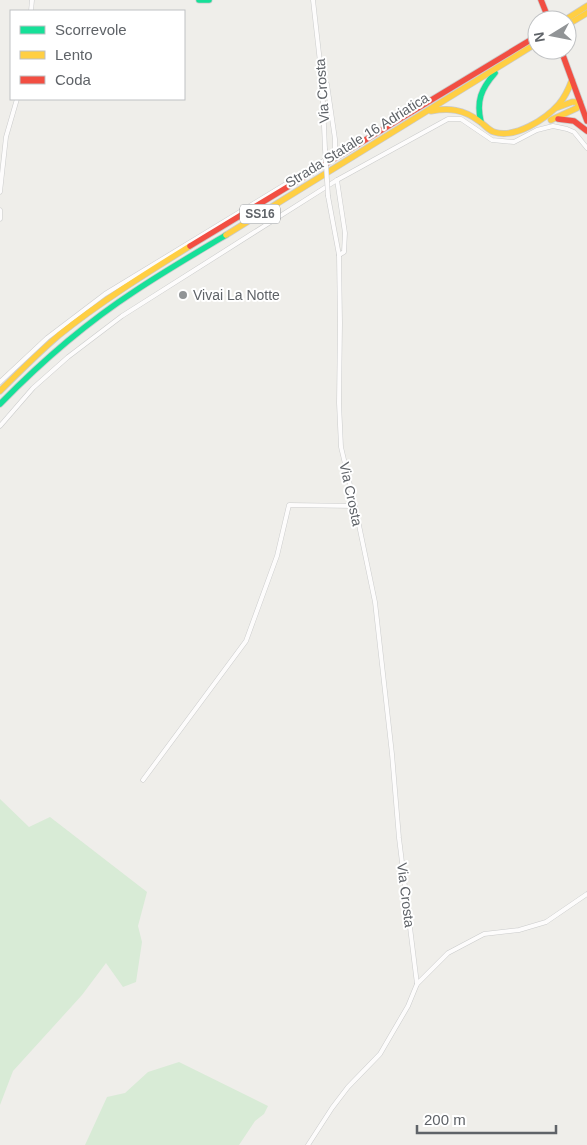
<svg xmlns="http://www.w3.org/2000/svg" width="587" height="1145" font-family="Helvetica,sans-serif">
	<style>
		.green { fill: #d8ebd6 }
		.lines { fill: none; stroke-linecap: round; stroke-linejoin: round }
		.street-casing { stroke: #cbcccc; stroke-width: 5 }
		.fast-casing { stroke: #cacacb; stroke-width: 7 }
		.slow-casing { stroke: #cacacb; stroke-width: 7 }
		.jam-casing { stroke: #cacacb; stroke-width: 7 }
		.street { stroke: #fdfcfc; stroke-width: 4 }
		.fast { stroke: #16e098; stroke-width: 5.5 }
		.slow { stroke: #ffcf43; stroke-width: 5.5 }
		.jam { stroke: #f24e42; stroke-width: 5.5 }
		.street-bridge-casing { stroke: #cbcccc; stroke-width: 5; stroke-linecap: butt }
		.street-bridge { stroke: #fdfcfc; stroke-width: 4 }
		.poi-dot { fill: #919496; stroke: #fff; stroke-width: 2 }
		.labels { text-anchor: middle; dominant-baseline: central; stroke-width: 4; stroke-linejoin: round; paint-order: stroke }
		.shield { fill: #fff; stroke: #8f9295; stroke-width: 1 }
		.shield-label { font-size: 12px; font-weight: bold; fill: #5f6368 }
		.street-label { font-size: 14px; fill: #5f6368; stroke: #fff }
		.poi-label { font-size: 14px; fill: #5f6368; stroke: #fff; text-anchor: start }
	</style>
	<rect width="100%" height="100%" fill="#efeeea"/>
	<g class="green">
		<polygon points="0,799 29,827 50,817 147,892 138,926 142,942 136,982 123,987 106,963 82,995 13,1071 0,1105"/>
		<polygon points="179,1062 268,1106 264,1114 255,1121 239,1145 85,1145 107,1097 125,1093 148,1072"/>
	</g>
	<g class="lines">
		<defs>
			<g id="street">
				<polyline points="313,0 322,80 325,149"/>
				<polyline points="31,11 32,0"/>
				<polyline points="337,180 345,233 344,252 339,255"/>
				<polyline points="0,192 6,137 17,99"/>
				<polyline points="328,196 339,255 340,323 339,403 341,447 355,506 375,602 392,754 399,838 417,984"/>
				<polyline points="0,210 0,219"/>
				<polyline points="0,382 47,338 105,294 335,154 335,139 327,84 322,80"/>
				<polyline points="0,426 33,388 68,357 122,316 337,180 448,119 461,119 492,140 514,142 537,130 553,126 567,129 574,132 587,148"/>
				<polyline points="143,780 246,641 277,556 289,505 355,506"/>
				<polyline points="308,1145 332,1108 348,1087 380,1054 408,1006 417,984 448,953 484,934 519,930 546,922 587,894"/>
			</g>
			<g id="fast">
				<polyline points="199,0 209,0"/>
				<path d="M 481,122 C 476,101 481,89 495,73"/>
				<path d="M 0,404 C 41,362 86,323 135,291 C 165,271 196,253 226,235"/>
			</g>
			<g id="slow">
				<polyline points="565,20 587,6"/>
				<polyline points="567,25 587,13"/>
				<path d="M 431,111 C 449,108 463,109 479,121 C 484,124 488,130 494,132 C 515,139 546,119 559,104 C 565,97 569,88 572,80"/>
				<polyline points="551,120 577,108 580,102 572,102 556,108"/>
				<polyline points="226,235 537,43"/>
				<path d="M 0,391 C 19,372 38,353 59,335 C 100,302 145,274 190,246"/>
			</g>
			<g id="jam">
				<polyline points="541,0 549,20"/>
				<polyline points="561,50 587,121"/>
				<polyline points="558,119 574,121 587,131"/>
				<polyline points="190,246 537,36"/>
			</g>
		</defs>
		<use href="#street" class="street-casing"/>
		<use href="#fast" class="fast-casing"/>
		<use href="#slow" class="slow-casing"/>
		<use href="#jam" class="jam-casing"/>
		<use href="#street" class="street"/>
		<use href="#fast" class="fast"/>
		<use href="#slow" class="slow"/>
		<use href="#jam" class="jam"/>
		<defs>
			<polyline id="street-bridge" points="325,149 328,196"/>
		</defs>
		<use href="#street-bridge" class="street-bridge-casing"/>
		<use href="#street-bridge" class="street-bridge"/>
	</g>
	<circle class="poi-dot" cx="183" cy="295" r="5"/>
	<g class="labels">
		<rect class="shield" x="240" y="204.5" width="40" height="19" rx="4"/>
		<g class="shield-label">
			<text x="260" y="214">SS16</text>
		</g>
		<g class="street-label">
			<text transform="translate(322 91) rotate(-94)">Via Crosta</text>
			<text transform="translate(357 140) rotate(-32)">Strada Statale 16 Adriatica</text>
			<text transform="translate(351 494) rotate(78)">Via Crosta</text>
			<text transform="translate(406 895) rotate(83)">Via Crosta</text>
		</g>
		<g class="poi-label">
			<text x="193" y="295">Vivai La Notte</text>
		</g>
	</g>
	<rect x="10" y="10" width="175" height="90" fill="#ffffff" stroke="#bfc1c3"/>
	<rect x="20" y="26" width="25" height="8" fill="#16e098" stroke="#bfc1c3"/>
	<text x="55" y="35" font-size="15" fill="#5f6368">Scorrevole</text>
	<rect x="20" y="51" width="25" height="8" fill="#ffcf43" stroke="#bfc1c3"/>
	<text x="55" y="60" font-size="15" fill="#5f6368">Lento</text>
	<rect x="20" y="76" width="25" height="8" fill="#f24e42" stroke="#bfc1c3"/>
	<text x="55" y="85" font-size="15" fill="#5f6368">Coda</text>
	<g transform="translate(552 35) rotate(260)"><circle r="24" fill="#ffffff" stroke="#bfc1c3"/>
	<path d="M0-4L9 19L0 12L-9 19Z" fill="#919496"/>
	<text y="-8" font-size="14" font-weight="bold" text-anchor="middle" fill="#5f6368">N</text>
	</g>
	<path d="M417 1125v8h139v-8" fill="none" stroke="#5f6368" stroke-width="2.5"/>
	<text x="424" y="1125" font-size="15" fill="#5f6368" stroke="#ffffff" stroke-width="4" paint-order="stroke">200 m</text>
</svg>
